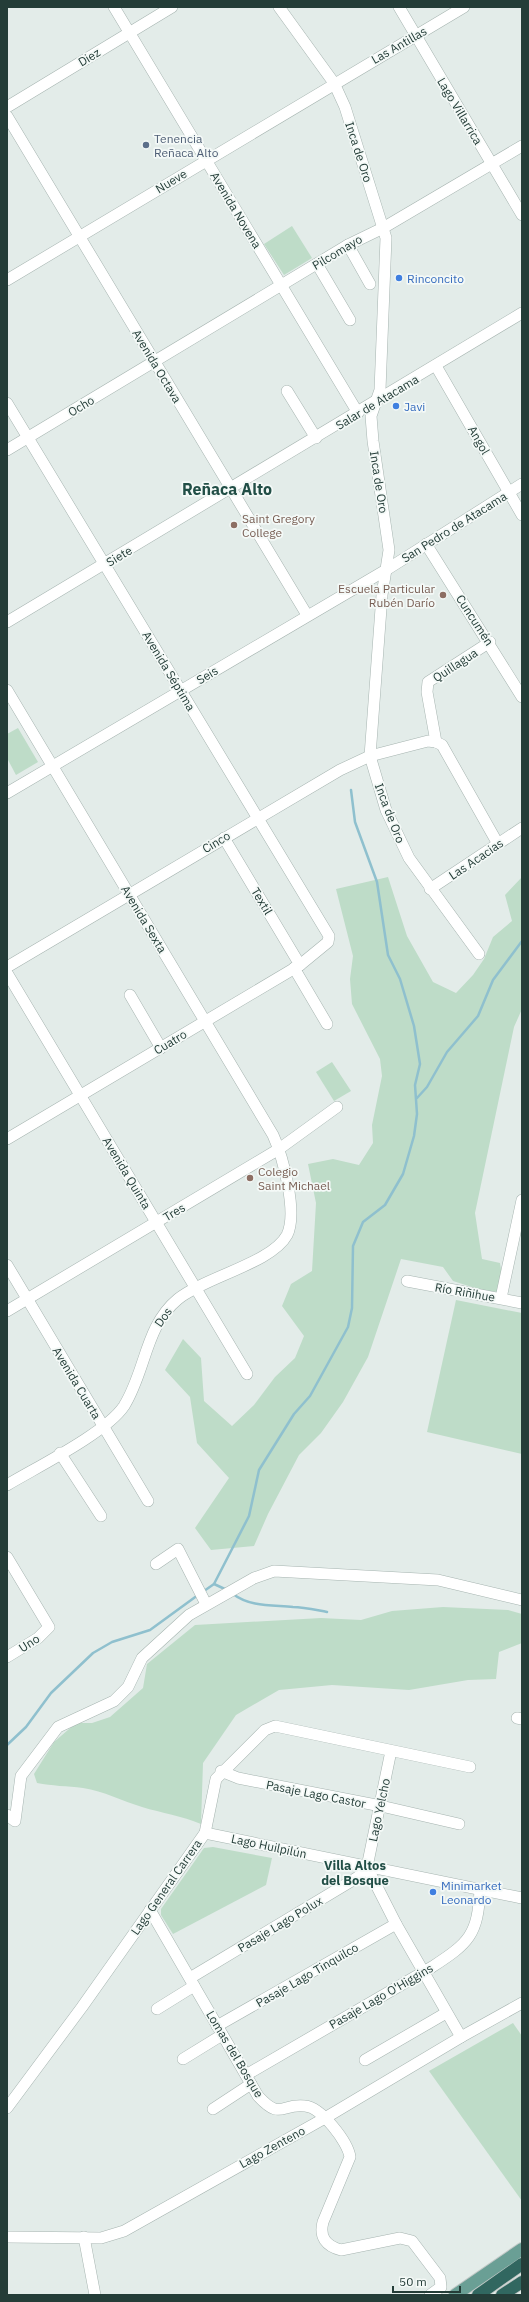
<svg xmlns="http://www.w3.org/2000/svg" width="529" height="2302" font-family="'IBM Plex Sans',sans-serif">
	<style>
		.green { fill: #bedcc8 }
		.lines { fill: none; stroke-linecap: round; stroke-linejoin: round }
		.stream { stroke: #8fc0ce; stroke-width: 2.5 }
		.minor-casing { stroke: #a6b4b0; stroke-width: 12 }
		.major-casing { stroke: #c2c9c7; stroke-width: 14 }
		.highway-casing { stroke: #c2c9c7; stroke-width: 14 }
		.minor { stroke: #fff; stroke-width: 11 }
		.major { stroke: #6a9f95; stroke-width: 12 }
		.highway { stroke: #316760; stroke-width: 12 }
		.service-dot { fill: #5c6f8a; stroke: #f4f9f7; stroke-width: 1.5 }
		.shop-dot { fill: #3f7fe0; stroke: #f4f9f7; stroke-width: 1.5 }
		.education-dot { fill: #8d6e63; stroke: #f4f9f7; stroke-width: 1.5 }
		.labels { text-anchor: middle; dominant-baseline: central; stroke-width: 3.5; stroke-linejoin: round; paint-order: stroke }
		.street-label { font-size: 12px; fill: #243d38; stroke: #f4f9f7 }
		.service-label { font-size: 12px; fill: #4e5e75; stroke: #f4f9f7; text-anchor: start }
		.shop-label { font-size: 12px; fill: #366cbe; stroke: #f4f9f7; text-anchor: start }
		.education-label { font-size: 12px; fill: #785e54; stroke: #f4f9f7; text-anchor: start }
		.neighbourhood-label { font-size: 13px; font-weight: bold; fill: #214e46; stroke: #f4f9f7 }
		.district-label { font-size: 16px; font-weight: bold; fill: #214e46; stroke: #f4f9f7 }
	</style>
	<rect width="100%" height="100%" fill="#e3ece9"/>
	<g class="green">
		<polygon points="292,226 312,258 284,275 264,244"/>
		<polygon points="18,728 38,762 16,775 7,758 7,734"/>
		<polygon points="388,877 407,936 433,982 456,993 473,975 484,959 493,937 512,921 505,895 522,877 522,1009 514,1027 475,1213 482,1259 500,1263 502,1276 498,1292 481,1290 453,1281 443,1267 401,1259 368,1357 343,1402 321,1433 299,1455 268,1514 254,1546 211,1550 195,1528 229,1478 197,1443 190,1397 165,1370 183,1339 201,1358 204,1401 232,1426 254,1405 275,1377 295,1358 304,1336 282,1306 291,1284 312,1271 316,1203 308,1164 333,1159 359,1165 373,1143 372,1125 382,1076 380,1059 352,1004 350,979 353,956 336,889"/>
		<polygon points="332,1062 351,1091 334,1101 316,1072"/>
		<polygon points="456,1300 522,1313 522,1454 427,1432"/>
		<path d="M 443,1607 L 508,1610 L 522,1614 L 522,1643 L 499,1652 L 496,1679 L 468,1680 L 409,1690 L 332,1685 L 279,1690 L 236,1715 L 203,1763 L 201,1824 C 182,1816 162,1813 142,1807 C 122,1801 104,1791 83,1788 C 67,1786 52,1786 37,1783 L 34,1774 L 54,1742 L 76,1723 L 92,1723 L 110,1717 L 143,1688 L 147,1664 L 195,1625 L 321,1618 L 361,1620 L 392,1611 Z"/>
		<polygon points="213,1847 272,1858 266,1885 173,1934 161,1915 161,1909 204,1848"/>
		<polygon points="513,2023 522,2036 522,2201 429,2071"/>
	</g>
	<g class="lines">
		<g class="stream">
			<polyline points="417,1098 427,1087 447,1052 478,1016 493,980 522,941"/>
			<polyline points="214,1584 227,1590"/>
			<polyline points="204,1591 214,1584 249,1516 259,1470 294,1414 310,1396 348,1327 352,1308 353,1246 363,1222 385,1205 403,1174 414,1136 417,1114 415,1085 420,1064 414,1026 400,979 388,955 377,882 355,822 351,790"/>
			<path d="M 233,1594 C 250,1607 272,1605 293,1607 C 304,1607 316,1610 327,1612"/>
			<polyline points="7,1745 26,1727 51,1693 93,1653 112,1642 150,1630 198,1595"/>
		</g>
		<defs>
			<g id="minor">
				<polyline points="114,7 358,413"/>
				<polyline points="279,7 334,83 345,107 386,238 380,390 371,416 373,441 389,550 382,595 370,756 386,810 409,858 479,954"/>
				<polyline points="399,7 522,215"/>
				<polyline points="7,107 172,7"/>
				<polyline points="7,116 307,615"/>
				<polyline points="348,245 370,284"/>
				<polyline points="317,264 350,320"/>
				<polyline points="7,280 464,7"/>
				<polyline points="436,366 522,515"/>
				<polyline points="287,391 316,438"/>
				<polyline points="7,403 329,936 328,942 300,965 7,1139"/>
				<polyline points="7,450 348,245 383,228 522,146"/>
				<polyline points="426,544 522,697"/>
				<polyline points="7,622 522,313"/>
				<path d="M 7,690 L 273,1135 C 283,1157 298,1213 287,1235 C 272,1263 205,1277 178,1299 C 145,1326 146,1371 124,1406 C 106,1433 37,1467 7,1485"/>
				<polyline points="436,742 427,692 428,682 490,642"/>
				<polyline points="436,742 442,745 498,844"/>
				<polyline points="7,793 386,570 522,484"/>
				<polyline points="224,838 300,965"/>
				<polyline points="430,889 522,828"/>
				<polyline points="7,967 340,770 370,756 428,741 436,742"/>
				<polyline points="294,968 327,1024"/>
				<polyline points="7,973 247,1374"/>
				<polyline points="130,995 161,1048"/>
				<polyline points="7,1265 148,1501"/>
				<polyline points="407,1281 522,1303"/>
				<polyline points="501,1298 522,1200"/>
				<polyline points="7,1311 279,1149 337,1107"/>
				<polyline points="60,1453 101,1516"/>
				<polyline points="7,1557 49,1627 38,1638 7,1657"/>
				<polyline points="156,1564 178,1549 206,1604"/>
				<polyline points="517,1718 522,1719"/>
				<polyline points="391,1751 367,1867 396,1924 461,2037"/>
				<polyline points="221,1771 238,1778 381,1806 459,1824"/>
				<polyline points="7,1815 15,1821 21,1776 58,1727 114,1701 128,1687 142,1658 189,1615 254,1578 274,1571 438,1580 522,1600"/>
				<polyline points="205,1833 522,1898"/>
				<path d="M 150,1910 L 258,2096 C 281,2121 281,2103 305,2106 C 321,2107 348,2142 350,2157 L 323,2222 C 319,2237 326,2246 341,2250 L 400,2238 L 412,2241 L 440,2278 L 441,2287 L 430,2295"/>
				<polyline points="190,1978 358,1877 367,1867"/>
				<polyline points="157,2009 194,1986"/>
				<polyline points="217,2026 396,1924"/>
				<polyline points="183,2059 222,2035"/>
				<polyline points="365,2060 446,2013"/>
				<path d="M 246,2075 L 432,1967 C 469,1943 478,1935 480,1889"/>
				<polyline points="7,2108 82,2007 205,1833 216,1779 265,1730 275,1726 470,1767"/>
				<polyline points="213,2109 251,2084"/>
				<polyline points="7,2237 101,2238 124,2231 325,2118 461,2037 522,2003"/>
				<polyline points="84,2237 95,2295"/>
			</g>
			<polyline id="major" points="455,2295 522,2249"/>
			<g id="highway">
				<polyline points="478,2295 522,2264"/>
				<polyline points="502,2295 522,2282"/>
			</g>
		</defs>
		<use href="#minor" class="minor-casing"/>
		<use href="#major" class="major-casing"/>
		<use href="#highway" class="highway-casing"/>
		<use href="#minor" class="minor"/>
		<use href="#major" class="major"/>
		<use href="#highway" class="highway"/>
	</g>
	<circle class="service-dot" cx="146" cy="145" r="4"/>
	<g class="shop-dot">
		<circle cx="399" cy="278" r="4"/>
		<circle cx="396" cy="406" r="4"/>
		<circle cx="433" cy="1892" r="4"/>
	</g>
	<g class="education-dot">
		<circle cx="234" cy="525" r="4"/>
		<circle cx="443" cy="595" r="4"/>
		<circle cx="250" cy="1178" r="4"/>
	</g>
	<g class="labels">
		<g class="street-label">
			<text transform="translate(399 45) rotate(-30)">Las Antillas</text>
			<text transform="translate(89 57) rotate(-31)">Diez</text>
			<text transform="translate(460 111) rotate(59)">Lago Villarrica</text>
			<text transform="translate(359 152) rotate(72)">Inca de Oro</text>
			<text transform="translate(171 181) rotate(-31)">Nueve</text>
			<text transform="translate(236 210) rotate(59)">Avenida Novena</text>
			<text transform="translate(337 252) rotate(-31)">Pilcomayo</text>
			<text transform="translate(157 366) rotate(59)">Avenida Octava</text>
			<text transform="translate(377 402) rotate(-31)">Salar de Atacama</text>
			<text transform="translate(81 406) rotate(-31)">Ocho</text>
			<text transform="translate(479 440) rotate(60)">Angol</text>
			<text transform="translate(379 482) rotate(81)">Inca de Oro</text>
			<text transform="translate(454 527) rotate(-32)">San Pedro de Atacama</text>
			<text transform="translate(119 556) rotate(-31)">Siete</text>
			<text transform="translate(475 620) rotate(57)">Cuncumén</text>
			<text transform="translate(455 665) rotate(-33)">Quillagua</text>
			<text transform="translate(169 671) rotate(59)">Avenida Séptima</text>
			<text transform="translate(207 675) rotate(-31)">Seis</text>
			<text transform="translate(390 813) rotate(69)">Inca de Oro</text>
			<text transform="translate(216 842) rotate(-31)">Cinco</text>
			<text transform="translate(476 859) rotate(-34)">Las Acacias</text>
			<text transform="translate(262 901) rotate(59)">Textil</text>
			<text transform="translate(144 919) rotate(59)">Avenida Sexta</text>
			<text transform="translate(170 1042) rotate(-31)">Cuatro</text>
			<text transform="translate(127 1173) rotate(59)">Avenida Quinta</text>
			<text transform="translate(174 1212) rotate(-31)">Tres</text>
			<text transform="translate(465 1292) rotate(10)">Río Riñihue</text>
			<text transform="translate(163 1317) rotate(-55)">Dos</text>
			<text transform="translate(77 1383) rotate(59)">Avenida Cuarta</text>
			<text transform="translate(29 1643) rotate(-33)">Uno</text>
			<text transform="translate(316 1794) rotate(11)">Pasaje Lago Castor</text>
			<text transform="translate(379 1810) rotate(-78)">Lago Yelcho</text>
			<text transform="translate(269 1846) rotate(12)">Lago Huilpilún</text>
			<text transform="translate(166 1887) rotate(-55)">Lago General Carrera</text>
			<text transform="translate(280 1924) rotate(-31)">Pasaje Lago Polux</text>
			<text transform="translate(307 1975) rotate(-30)">Pasaje Lago Tinquilco</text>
			<text transform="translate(381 1996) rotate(-30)">Pasaje Lago O'Higgins</text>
			<text transform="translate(235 2054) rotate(59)">Lomas del Bosque</text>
			<text transform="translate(272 2147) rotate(-29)">Lago Zenteno</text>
		</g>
		<g class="service-label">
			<text x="154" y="138">Tenencia<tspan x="154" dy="14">Reñaca Alto</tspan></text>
		</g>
		<g class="shop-label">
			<text x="407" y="278">Rinconcito</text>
			<text x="404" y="406">Javi</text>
			<text x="441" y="1885">Minimarket<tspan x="441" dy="14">Leonardo</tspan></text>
		</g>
		<g class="education-label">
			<text x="242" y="518">Saint Gregory<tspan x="242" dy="14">College</tspan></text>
			<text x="435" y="588" text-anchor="end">Escuela Particular<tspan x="435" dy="14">Rubén Darío</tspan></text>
			<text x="258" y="1171">Colegio<tspan x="258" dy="14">Saint Michael</tspan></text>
		</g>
		<g class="neighbourhood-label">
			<text x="355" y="1865">Villa Altos<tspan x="355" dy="15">del Bosque</tspan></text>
		</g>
		<g class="district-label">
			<text x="227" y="489">Reñaca Alto</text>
		</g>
	</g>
	<rect width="529" height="2302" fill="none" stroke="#243d38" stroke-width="16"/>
	<path d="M393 2286v6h67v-6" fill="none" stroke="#243d38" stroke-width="2"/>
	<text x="399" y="2286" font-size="12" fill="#243d38" stroke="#f4f9f7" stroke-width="3" paint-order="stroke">50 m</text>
</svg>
